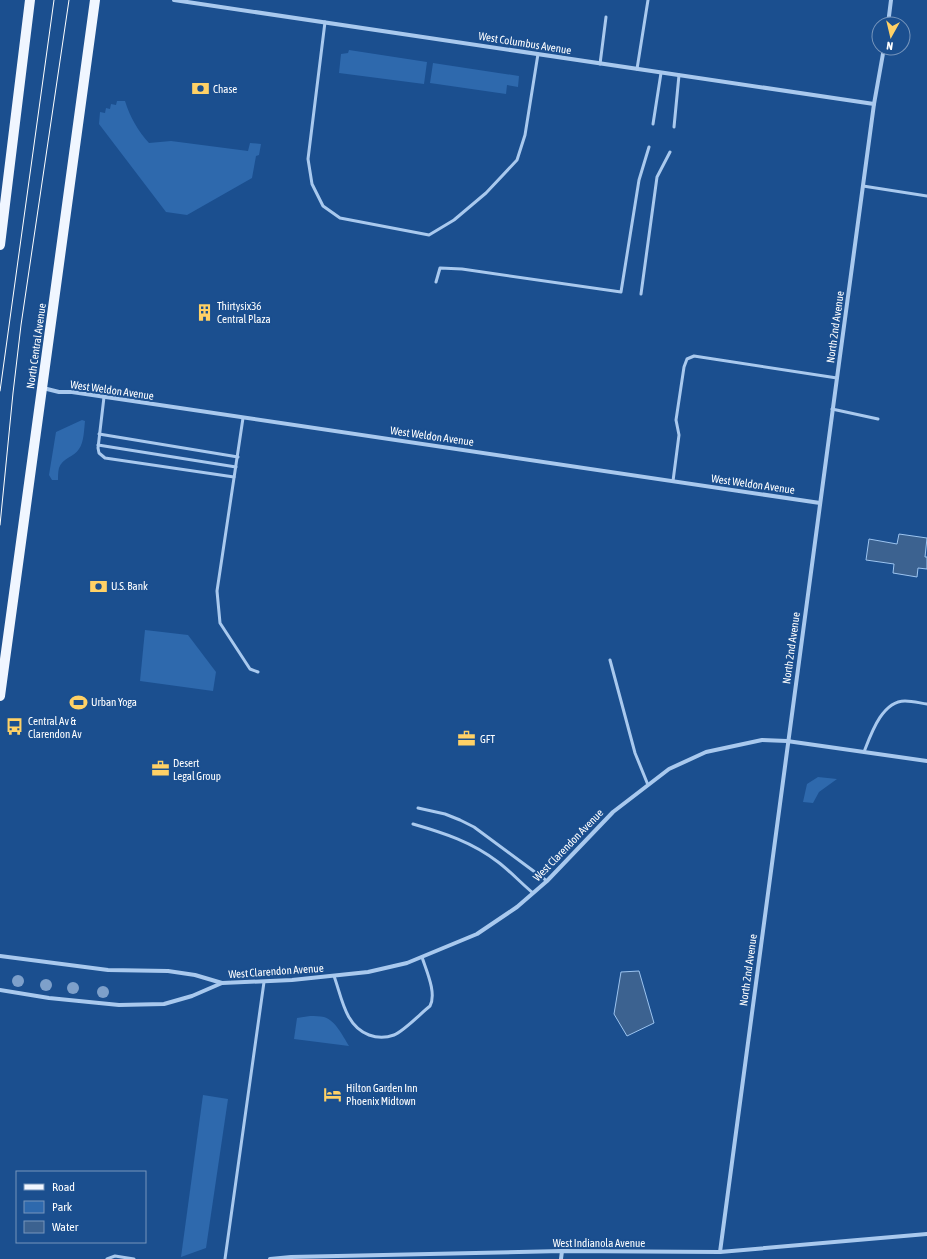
<svg xmlns="http://www.w3.org/2000/svg" width="927" height="1259" font-family="'Asap Condensed',sans-serif">
	<style>
		.green { fill: #2e69ad }
		.water { fill: #3c6290; stroke: #9cc4f0 }
		.lines { fill: none; stroke-linecap: round; stroke-linejoin: round }
		.service { stroke: #a9c9ee; stroke-width: 3 }
		.minor { stroke: #a9c9ee; stroke-width: 4 }
		.primary { stroke: #f0f6ff; stroke-width: 10 }
		.tram { stroke: #fff; stroke-width: 1 }
		.tree { fill: #7ea0ca }
		.labels { text-anchor: middle; dominant-baseline: central; stroke-width: 4; stroke-linejoin: round; paint-order: stroke }
		.street-label { font-size: 11px; fill: #fff; stroke: #1b4f8f }
		.poi-label { font-size: 11px; fill: #fff; stroke: #1b4f8f; text-anchor: start }
	</style>
	<rect width="100%" height="100%" fill="#1b4f8f"/>
	<g class="green">
		<polygon points="349,50 427,62 424,84 339,73 341,54 348,53"/>
		<polygon points="433,63 519,76 518,87 507,85 506,94 430,83"/>
		<path d="M 117,101 L 125,101 C 130,117 138,131 149,143 L 171,141 L 248,151 L 250,143 L 261,144 L 259,155 L 256,156 L 252,178 L 187,215 L 166,212 L 99,124 L 100,112 L 105,113 L 106,108 L 110,109 L 111,104 L 116,105 Z"/>
		<path d="M 82,420 L 85,421 C 84,430 84,442 79,449 C 74,457 62,458 59,468 C 58,472 58,476 58,480 L 52,480 L 49,475 L 56,432 Z"/>
		<polygon points="145,630 188,635 216,672 213,691 140,681"/>
		<polygon points="818,777 837,779 819,792 813,803 803,802 807,784"/>
		<path d="M 310,1016 C 315,1016 320,1016 324,1017 C 335,1020 343,1036 349,1046 L 294,1039 L 297,1018 Z"/>
		<polygon points="203,1095 228,1099 206,1248 181,1257"/>
	</g>
	<g class="water">
		<polygon points="899,534 927,538 925,557 927,557 927,569 918,568 917,577 893,573 894,564 866,560 869,539 897,544"/>
		<polygon points="639,971 654,1023 627,1036 614,1014 621,972"/>
	</g>
	<g class="lines">
		<g class="service">
			<polyline points="325,22 308,159 312,184 323,206 340,218 429,235 454,220 486,193 517,160 525,135 538,54"/>
			<polyline points="600,64 606,17"/>
			<polyline points="637,69 648,0"/>
			<polyline points="653,124 661,73"/>
			<polyline points="674,127 679,75"/>
			<polyline points="863,186 927,196"/>
			<polyline points="436,282 440,268 462,269 621,292 639,180 649,147"/>
			<polyline points="641,294 657,177 670,152"/>
			<polyline points="104,397 98,448 99,453 105,458 234,477"/>
			<polyline points="832,409 878,419"/>
			<polyline points="243,418 217,591 220,623 250,669 258,672"/>
			<polyline points="99,434 238,457"/>
			<polyline points="98,445 236,467"/>
			<polyline points="673,481 679,435 676,420 684,367 687,359 694,356 837,378"/>
			<polyline points="610,660 635,753 648,785"/>
			<path d="M 864,752 C 871,734 882,701 905,701 C 912,701 920,703 927,704"/>
			<polyline points="418,808 445,814 460,820 474,827 547,881"/>
			<path d="M 413,824 C 444,833 472,842 498,862 C 510,871 521,883 533,893"/>
			<path d="M 334,976 C 342,998 345,1026 369,1035 C 377,1038 386,1038 394,1035 C 404,1031 421,1013 430,1006 C 437,993 426,970 422,957"/>
			<polyline points="107,1259 115,1256 134,1259"/>
			<polyline points="225,1259 264,982"/>
		</g>
		<g class="minor">
			<polyline points="174,0 874,104"/>
			<polyline points="888,24 891,0"/>
			<polyline points="43,388 59,392 72,392 820,503"/>
			<polyline points="0,956 108,970 168,971 195,975 222,983 292,980 368,972 407,963 477,934 517,907 547,881 613,812 669,769 706,752 762,740 787,741 927,761"/>
			<polyline points="0,990 49,998 119,1005 164,1004 192,996 222,983"/>
			<polyline points="720,1252 837,378 874,104 884,48"/>
			<polyline points="270,1259 291,1257 562,1251 720,1252 927,1234"/>
			<polyline points="561,1259 562,1251"/>
		</g>
		<g class="primary">
			<polyline points="0,245 30,0"/>
			<polyline points="0,696 95,0"/>
		</g>
		<g class="tram">
			<polyline points="0,391 54,0"/>
			<polyline points="0,525 13,393 21,325 69,0"/>
		</g>
	</g>
	<g class="tree">
		<circle cx="18" cy="981" r="6"/>
		<circle cx="46" cy="985" r="6"/>
		<circle cx="73" cy="988" r="6"/>
		<circle cx="103" cy="992" r="6"/>
	</g>
	<defs>
		<symbol id="bank-bare" viewBox="-9 -9 18 18"><path d="M-6-4H6V4H-6ZM0-2.3a2.3 2.3 0 1 0 0 4.6a2.3 2.3 0 1 0 0-4.6Z" fill="#ffd166" stroke="#1b4f8f" stroke-width="2.5" paint-order="stroke"/></symbol>
		<symbol id="building-bare" viewBox="-9 -9 18 18"><path d="M-4-6H4V6H1V3H-1V6H-4ZM-2.5-4.3h1.7v1.8h-1.7ZM.8-4.3h1.7v1.8H.8ZM-2.5-1h1.7V.8h-1.7ZM.8-1h1.7V.8H.8Z" fill="#ffd166" stroke="#1b4f8f" stroke-width="2.5" paint-order="stroke"/></symbol>
		<symbol id="stadium-bare" viewBox="-9 -9 18 18"><path d="M0-5a6.5 5 0 1 0 0 10a6.5 5 0 1 0 0-10ZM-3.5-1.8h7v3.6h-7Z" fill="#ffd166" stroke="#1b4f8f" stroke-width="2.5" paint-order="stroke"/></symbol>
		<symbol id="bus-bare" viewBox="-9 -9 18 18"><path d="M-5-6H5V4H4V6H2V4H-2V6H-4V4H-5ZM-3.5-4V0h7V-4ZM-3.5 1.2v1.5H-2V1.2ZM2 1.2v1.5H3.5V1.2Z" fill="#ffd166" stroke="#1b4f8f" stroke-width="2.5" paint-order="stroke"/></symbol>
		<symbol id="office-bare" viewBox="-9 -9 18 18"><path d="M-6-3h4V-5.5h4V-3h4V5H-6ZM-1-4.5V-3h2v-1.5ZM-6 0V1H6V0Z" fill="#ffd166" stroke="#1b4f8f" stroke-width="2.5" paint-order="stroke"/></symbol>
		<symbol id="hotel-bare" viewBox="-9 -9 18 18"><path d="M-6-4.5h1.5V1H6V5H4.5V3h-9V5H-6ZM-4 0a1.8 1.8 0 1 1 3.6 0ZM.5 0V-2.5h3Q6-2.5 6 0Z" fill="#ffd166" stroke="#1b4f8f" stroke-width="2.5" paint-order="stroke"/></symbol>
	</defs>
	<g fill-rule="evenodd">
		<use href="#bank-bare" x="188" y="76" width="25" height="25"/>
		<use href="#building-bare" x="192" y="300" width="25" height="25"/>
		<use href="#bank-bare" x="86" y="574" width="25" height="25"/>
		<use href="#stadium-bare" x="66" y="690" width="25" height="25"/>
		<use href="#bus-bare" x="2" y="714" width="25" height="25"/>
		<use href="#office-bare" x="454" y="726" width="25" height="25"/>
		<use href="#office-bare" x="148" y="756" width="25" height="25"/>
		<use href="#hotel-bare" x="320" y="1082" width="25" height="25"/>
	</g>
	<g class="labels">
		<g class="street-label">
			<text transform="translate(525 43) rotate(9)">West Columbus Avenue</text>
			<text transform="translate(835 327) rotate(-82)">North 2nd Avenue</text>
			<text transform="translate(36 346) rotate(-82)">North Central Avenue</text>
			<text transform="translate(112 390) rotate(8)">West Weldon Avenue</text>
			<text transform="translate(432 436) rotate(8)">West Weldon Avenue</text>
			<text transform="translate(753 484) rotate(8)">West Weldon Avenue</text>
			<text transform="translate(791 648) rotate(-82)">North 2nd Avenue</text>
			<text transform="translate(568 845) rotate(-46)">West Clarendon Avenue</text>
			<text transform="translate(748 970) rotate(-82)">North 2nd Avenue</text>
			<text transform="translate(276 971) rotate(-4)">West Clarendon Avenue</text>
			<text x="599" y="1243">West Indianola Avenue</text>
		</g>
		<g class="poi-label">
			<text x="213" y="89">Chase</text>
			<text x="217" y="306">Thirtysix36<tspan x="217" dy="13">Central Plaza</tspan></text>
			<text x="111" y="586">U.S. Bank</text>
			<text x="91" y="702">Urban Yoga</text>
			<text x="28" y="721">Central Av &amp;<tspan x="28" dy="13">Clarendon Av</tspan></text>
			<text x="480" y="739">GFT</text>
			<text x="173" y="763">Desert<tspan x="173" dy="13">Legal Group</tspan></text>
			<text x="346" y="1088">Hilton Garden Inn<tspan x="346" dy="13">Phoenix Midtown</tspan></text>
		</g>
	</g>
	<rect x="16" y="1171" width="130" height="72" fill="#1b4f8f" stroke="#7695bc"/>
	<rect x="24" y="1184" width="20" height="6" fill="#f0f6ff" stroke="#7695bc"/>
	<text x="52" y="1191" font-size="12" fill="#ffffff">Road</text>
	<rect x="24" y="1201" width="20" height="12" fill="#2e69ad" stroke="#7695bc"/>
	<text x="52" y="1211" font-size="12" fill="#ffffff">Park</text>
	<rect x="24" y="1221" width="20" height="12" fill="#3c6290" stroke="#7695bc"/>
	<text x="52" y="1231" font-size="12" fill="#ffffff">Water</text>
	<g transform="translate(891 36) rotate(188)"><circle r="19" fill="#1b4f8f" stroke="#7695bc"/>
	<path d="M0-3L7 15L0 10L-7 15Z" fill="#ffd166"/>
	<text y="-6" font-size="11" font-weight="bold" text-anchor="middle" fill="#ffffff">N</text>
	</g>
</svg>
